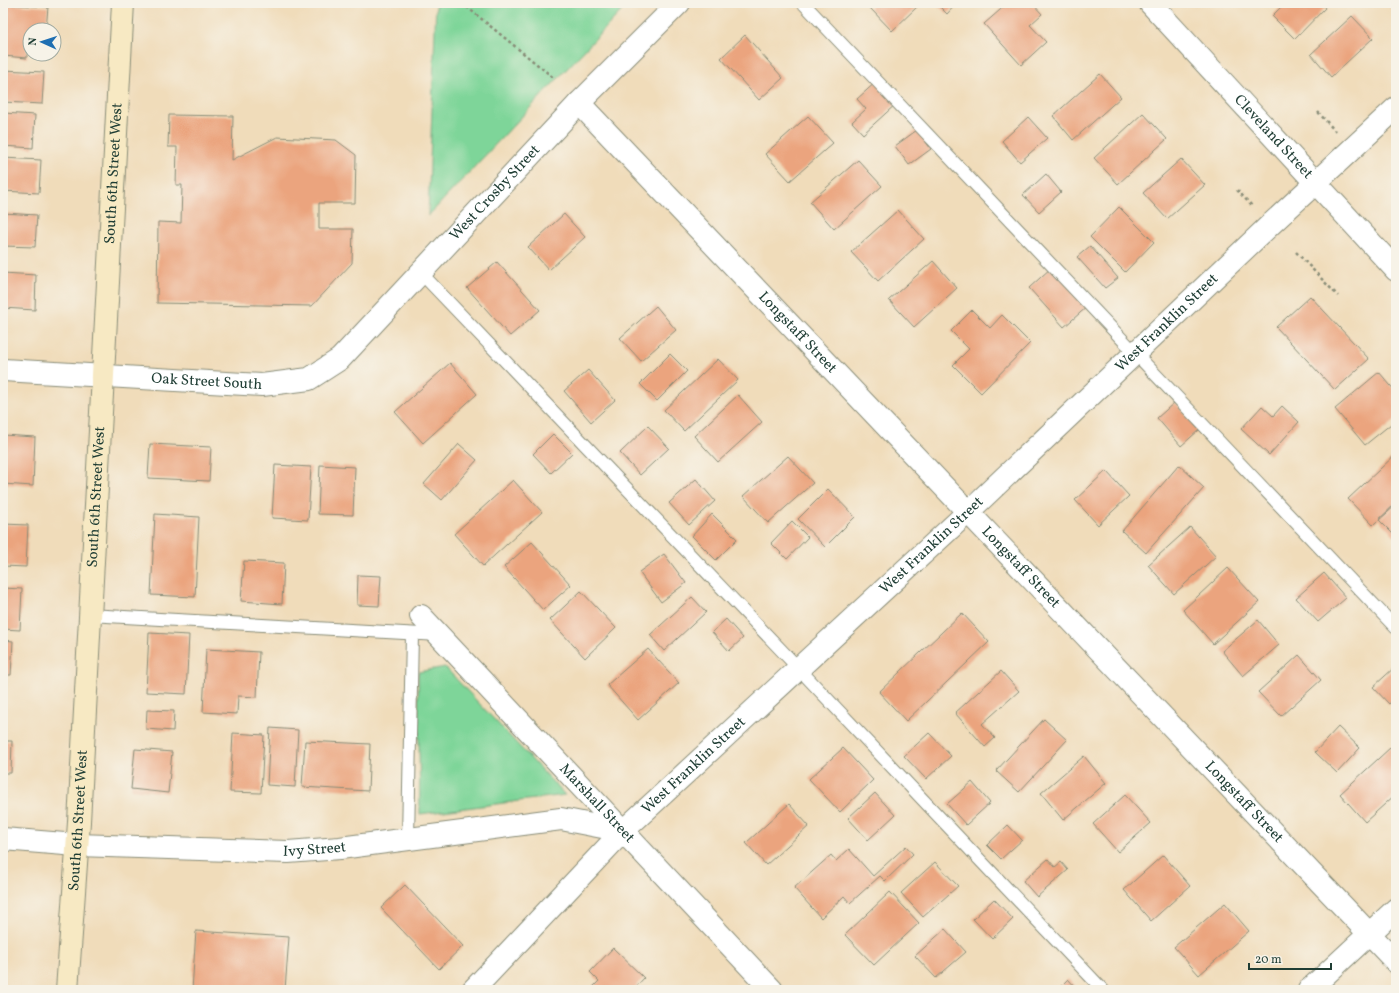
<svg xmlns="http://www.w3.org/2000/svg" width="1399" height="993" font-family="Vollkorn,serif">
	<style>
		.green { fill: #7ed599; stroke: #4e8966 }
		.building { fill: #eba47e }
		.lines { fill: none; stroke-linecap: round; stroke-linejoin: round }
		.lane-casing { stroke: #888c77; stroke-width: 14 }
		.street-casing { stroke: #888c77; stroke-width: 24 }
		.secondary-casing { stroke: #888c77; stroke-width: 24 }
		.path { stroke: #888c77; stroke-width: 2.5; stroke-dasharray: 3 3; stroke-linecap: butt }
		.lane { stroke: #fff; stroke-width: 12 }
		.street { stroke: #fff; stroke-width: 22 }
		.secondary { stroke: #f7e9c3; stroke-width: 22 }
		.labels { text-anchor: middle; dominant-baseline: central; stroke-width: 3; stroke-linejoin: round; paint-order: stroke }
		.street-label { font-size: 15px; fill: #1f3d34; stroke: #f7f3e8 }
	</style>
	<rect width="100%" height="100%" fill="#f7f3e8"/>
	<filter id="ink" filterUnits="userSpaceOnUse"><feTurbulence type="fractalNoise" baseFrequency=".025" numOctaves="2"/><feDisplacementMap in="SourceGraphic" scale="8" xChannelSelector="R" yChannelSelector="G"/><feConvolveMatrix kernelMatrix="1 2 1 2 8 2 1 2 1" color-interpolation-filters="sRGB"/></filter>
	<filter id="wash" filterUnits="userSpaceOnUse"><feTurbulence type="fractalNoise" baseFrequency=".012" numOctaves="4" result="noise"/><feDisplacementMap in="SourceGraphic" scale="16" xChannelSelector="R" yChannelSelector="G"/><feGaussianBlur stdDeviation="0.9" result="paint"/><feColorMatrix in="noise" values="0 0 0 0 0 0 0 0 0 0 0 0 0 0 0 0 0 1.4 0 .05"/><feComposite in="paint" operator="in"/></filter>
	<g filter="url(#wash)">
		<rect width="100%" height="100%" fill="#f0dcba"/>
		<g class="green">
			<polygon points="436,3 629,3 428,216"/>
			<polygon points="445,667 565,795 420,814 418,672"/>
		</g>
		<g id="blocks">
			<g class="building">
				<polygon points="876,3 916,3 919,5 892,31 870,8"/>
				<polygon points="936,3 957,3 947,14"/>
				<polygon points="1008,3 1032,3 1042,14 1030,25 1046,42 1021,65 984,24"/>
				<polygon points="1285,3 1321,3 1325,8 1295,39 1272,16"/>
				<polygon points="3,4 48,7 46,30 30,30 30,46 27,46 27,58 3,56"/>
				<polygon points="1352,16 1373,38 1331,77 1311,54"/>
				<polygon points="745,35 783,78 759,100 721,58"/>
				<polygon points="3,70 44,72 42,104 3,102"/>
				<polygon points="1100,74 1121,97 1073,140 1053,116"/>
				<polygon points="877,81 897,103 863,134 852,122 866,109 857,99"/>
				<polygon points="3,113 35,115 33,148 3,146"/>
				<polygon points="1143,113 1167,139 1118,184 1094,158"/>
				<polygon points="169,115 233,116 232,160 277,137 336,140 356,155 355,203 319,203 319,229 353,229 352,263 312,306 157,303 158,222 181,223 182,185 176,185 177,147 168,147"/>
				<polygon points="808,116 833,143 790,181 765,154"/>
				<polygon points="1028,117 1047,138 1020,162 1002,141"/>
				<polygon points="917,130 931,149 909,165 895,146"/>
				<polygon points="3,158 41,160 39,193 3,191"/>
				<polygon points="1181,159 1205,185 1167,219 1143,193"/>
				<polygon points="858,160 882,186 834,229 810,202"/>
				<polygon points="1046,174 1061,192 1039,212 1023,195"/>
				<polygon points="1119,207 1154,242 1125,272 1090,237"/>
				<polygon points="898,210 924,239 878,281 851,252"/>
				<polygon points="3,213 37,215 35,247 3,246"/>
				<polygon points="564,214 585,237 549,270 528,247"/>
				<polygon points="1090,246 1118,278 1105,288 1077,257"/>
				<polygon points="933,261 957,288 914,327 889,300"/>
				<polygon points="497,262 540,310 510,336 467,288"/>
				<polygon points="1052,267 1088,306 1064,327 1029,288"/>
				<polygon points="3,273 36,275 35,310 3,308"/>
				<polygon points="1310,296 1369,359 1335,390 1276,327"/>
				<polygon points="656,306 676,330 641,361 620,338"/>
				<polygon points="972,310 990,328 1002,315 1030,343 981,393 953,365 969,349 951,331"/>
				<polygon points="670,354 687,371 657,401 640,384"/>
				<polygon points="718,359 738,380 684,431 664,410"/>
				<polygon points="450,363 477,394 423,443 395,412"/>
				<polygon points="588,370 615,400 591,422 564,391"/>
				<polygon points="1379,372 1396,392 1396,420 1365,445 1335,409"/>
				<polygon points="738,395 762,422 718,462 694,436"/>
				<polygon points="1175,402 1199,430 1181,446 1157,418"/>
				<polygon points="1262,406 1273,416 1282,406 1299,422 1269,455 1241,429"/>
				<polygon points="648,426 669,448 640,475 620,453"/>
				<polygon points="553,434 572,453 551,473 533,454"/>
				<polygon points="3,435 35,437 33,486 3,484"/>
				<polygon points="150,444 211,447 209,481 148,478"/>
				<polygon points="459,444 477,460 442,500 424,484"/>
				<polygon points="1396,454 1396,503 1373,525 1348,499"/>
				<polygon points="788,456 813,483 768,523 743,496"/>
				<polygon points="275,465 311,467 308,520 272,518"/>
				<polygon points="320,465 355,467 353,515 318,514"/>
				<polygon points="1179,465 1204,488 1146,553 1122,531"/>
				<polygon points="1106,471 1129,496 1098,525 1075,500"/>
				<polygon points="696,479 715,501 689,525 669,503"/>
				<polygon points="513,480 542,512 483,566 454,534"/>
				<polygon points="828,489 855,517 825,547 798,519"/>
				<polygon points="1396,505 1396,537 1379,520"/>
				<polygon points="155,514 199,517 195,597 151,595"/>
				<polygon points="712,514 737,539 716,560 692,536"/>
				<polygon points="792,521 808,537 787,559 771,543"/>
				<polygon points="3,524 28,525 26,567 3,566"/>
				<polygon points="1190,527 1216,556 1174,594 1148,565"/>
				<polygon points="532,542 571,585 543,610 504,567"/>
				<polygon points="664,554 686,583 661,602 639,572"/>
				<polygon points="244,561 284,563 282,604 241,601"/>
				<polygon points="1228,568 1259,602 1213,644 1183,610"/>
				<polygon points="1324,573 1346,598 1318,622 1296,598"/>
				<polygon points="358,575 381,576 379,606 357,605"/>
				<polygon points="3,588 22,589 20,630 3,629"/>
				<polygon points="581,591 616,628 585,658 550,620"/>
				<polygon points="692,597 706,612 664,651 650,635"/>
				<polygon points="962,613 989,642 906,721 879,692"/>
				<polygon points="726,619 743,638 729,651 712,632"/>
				<polygon points="1258,620 1279,645 1243,676 1222,651"/>
				<polygon points="149,633 189,635 186,694 146,692"/>
				<polygon points="3,640 13,641 11,675 3,675"/>
				<polygon points="206,649 259,652 257,697 238,696 237,714 203,712"/>
				<polygon points="648,649 679,683 638,720 607,685"/>
				<polygon points="1299,655 1321,680 1281,716 1258,692"/>
				<polygon points="1396,666 1396,697 1389,704 1373,687"/>
				<polygon points="1001,671 1019,691 982,724 995,738 985,747 955,713"/>
				<polygon points="147,710 174,711 173,731 146,729"/>
				<polygon points="1044,719 1067,740 1019,792 996,771"/>
				<polygon points="1338,727 1360,748 1337,773 1315,752"/>
				<polygon points="270,728 298,730 295,787 267,785"/>
				<polygon points="233,733 264,735 261,793 230,792"/>
				<polygon points="929,733 951,756 926,779 904,756"/>
				<polygon points="3,741 12,741 11,773 3,773"/>
				<polygon points="305,741 370,744 368,791 302,787"/>
				<polygon points="1391,747 1396,752 1396,794 1365,822 1340,794"/>
				<polygon points="843,748 873,780 840,812 809,779"/>
				<polygon points="135,749 172,752 168,793 131,789"/>
				<polygon points="1084,756 1106,783 1063,820 1041,793"/>
				<polygon points="972,782 990,803 966,825 947,804"/>
				<polygon points="875,793 895,815 868,840 848,818"/>
				<polygon points="1125,795 1151,823 1118,852 1093,824"/>
				<polygon points="789,804 809,826 766,865 746,843"/>
				<polygon points="1008,825 1022,840 1001,859 987,845"/>
				<polygon points="906,846 913,854 885,881 880,876 850,903 844,896 821,918 794,888 831,855 836,861 849,849 873,876"/>
				<polygon points="1163,855 1190,886 1151,921 1124,890"/>
				<polygon points="1048,859 1055,867 1061,862 1068,870 1037,897 1023,881"/>
				<polygon points="935,862 958,886 923,917 901,893"/>
				<polygon points="405,885 463,946 439,969 381,908"/>
				<polygon points="890,892 919,923 874,965 845,935"/>
				<polygon points="994,899 1013,919 992,939 973,919"/>
				<polygon points="1225,903 1249,931 1199,975 1174,947"/>
				<polygon points="945,929 966,952 936,978 915,956"/>
				<polygon points="196,931 289,937 285,990 192,990"/>
				<polygon points="613,948 644,978 633,990 590,990 599,981 590,972"/>
				<polygon points="1068,979 1078,990 1057,990"/>
			</g>
		</g>
	</g>
	<g filter="url(#ink)">
		<use href="#blocks" fill-opacity="0" stroke="#888c77" stroke-width="1"/>
		<g class="lines">
			<defs>
				<g id="lane">
					<polyline points="803,3 1396,628"/>
					<polyline points="421,273 784,653 1103,990"/>
					<polyline points="89,615 439,635"/>
					<polyline points="408,839 412,634"/>
				</g>
				<g id="street">
					<path id="s1" d="M 1150,3 L 1396,270"/>
					<path id="s2" d="M 579,103 L 1396,962"/>
					<path id="s3" d="M 3,370 L 262,385 L 309,379 L 340,359 L 579,103 L 679,3"/>
					<path id="s4" d="M 421,616 L 772,990"/>
					<path id="s5" d="M 3,839 L 77,845 L 288,852 L 340,848 L 561,819 L 623,831"/>
					<path id="s6" d="M 473,990 L 623,831 L 968,512 L 1270,225 L 1396,108"/>
					<polyline points="1309,990 1396,909"/>
				</g>
				<g id="secondary">
					<path id="s7" d="M 67,990 L 79,822 L 123,3"/>
				</g>
			</defs>
			<use href="#lane" class="lane-casing"/>
			<use href="#street" class="street-casing"/>
			<use href="#secondary" class="secondary-casing"/>
			<g class="path">
				<polyline points="462,3 555,79"/>
				<polyline points="1318,112 1335,131"/>
				<polyline points="1237,190 1253,207"/>
				<polyline points="1296,252 1338,296"/>
			</g>
			<use href="#lane" class="lane"/>
			<use href="#street" class="street"/>
			<use href="#secondary" class="secondary"/>
		</g>
	</g>
	<g class="labels">
		<g class="street-label">
			<text stroke="none"><textPath href="#s1" startOffset="182">Cleveland Street</textPath></text>
			<text stroke="none"><textPath href="#s7" startOffset="818">South 6th Street West</textPath></text>
			<text stroke="none"><textPath href="#s3" startOffset="571">West Crosby Street</textPath></text>
			<text stroke="none"><textPath href="#s6" startOffset="963">West Franklin Street</textPath></text>
			<text stroke="none"><textPath href="#s2" startOffset="317">Longstaff Street</textPath></text>
			<text stroke="none"><textPath href="#s3" startOffset="204">Oak Street South</textPath></text>
			<text stroke="none"><textPath href="#s7" startOffset="494">South 6th Street West</textPath></text>
			<text stroke="none"><textPath href="#s6" startOffset="639">West Franklin Street</textPath></text>
			<text stroke="none"><textPath href="#s2" startOffset="641">Longstaff Street</textPath></text>
			<text stroke="none"><textPath href="#s6" startOffset="315">West Franklin Street</textPath></text>
			<text stroke="none"><textPath href="#s2" startOffset="965">Longstaff Street</textPath></text>
			<text stroke="none"><textPath href="#s4" startOffset="257">Marshall Street</textPath></text>
			<text stroke="none"><textPath href="#s7" startOffset="170">South 6th Street West</textPath></text>
			<text stroke="none"><textPath href="#s5" startOffset="312">Ivy Street</textPath></text>
		</g>
	</g>
	<rect width="1399" height="993" fill="none" stroke="#f7f3e8" stroke-width="16"/>
	<g transform="translate(42 42) rotate(273)"><circle r="19" fill="#f7f3e8" stroke="#a1aaa0"/>
	<path d="M0-3L7 15L0 10L-7 15Z" fill="#1f6fb2"/>
	<text y="-6" font-size="11" font-weight="bold" text-anchor="middle" fill="#1f3d34">N</text>
	</g>
	<path d="M1249 963v6h82v-6" fill="none" stroke="#1f3d34" stroke-width="2"/>
	<text x="1255" y="963" font-size="12" fill="#1f3d34" stroke="#f7f3e8" stroke-width="3" paint-order="stroke">20 m</text>
</svg>
